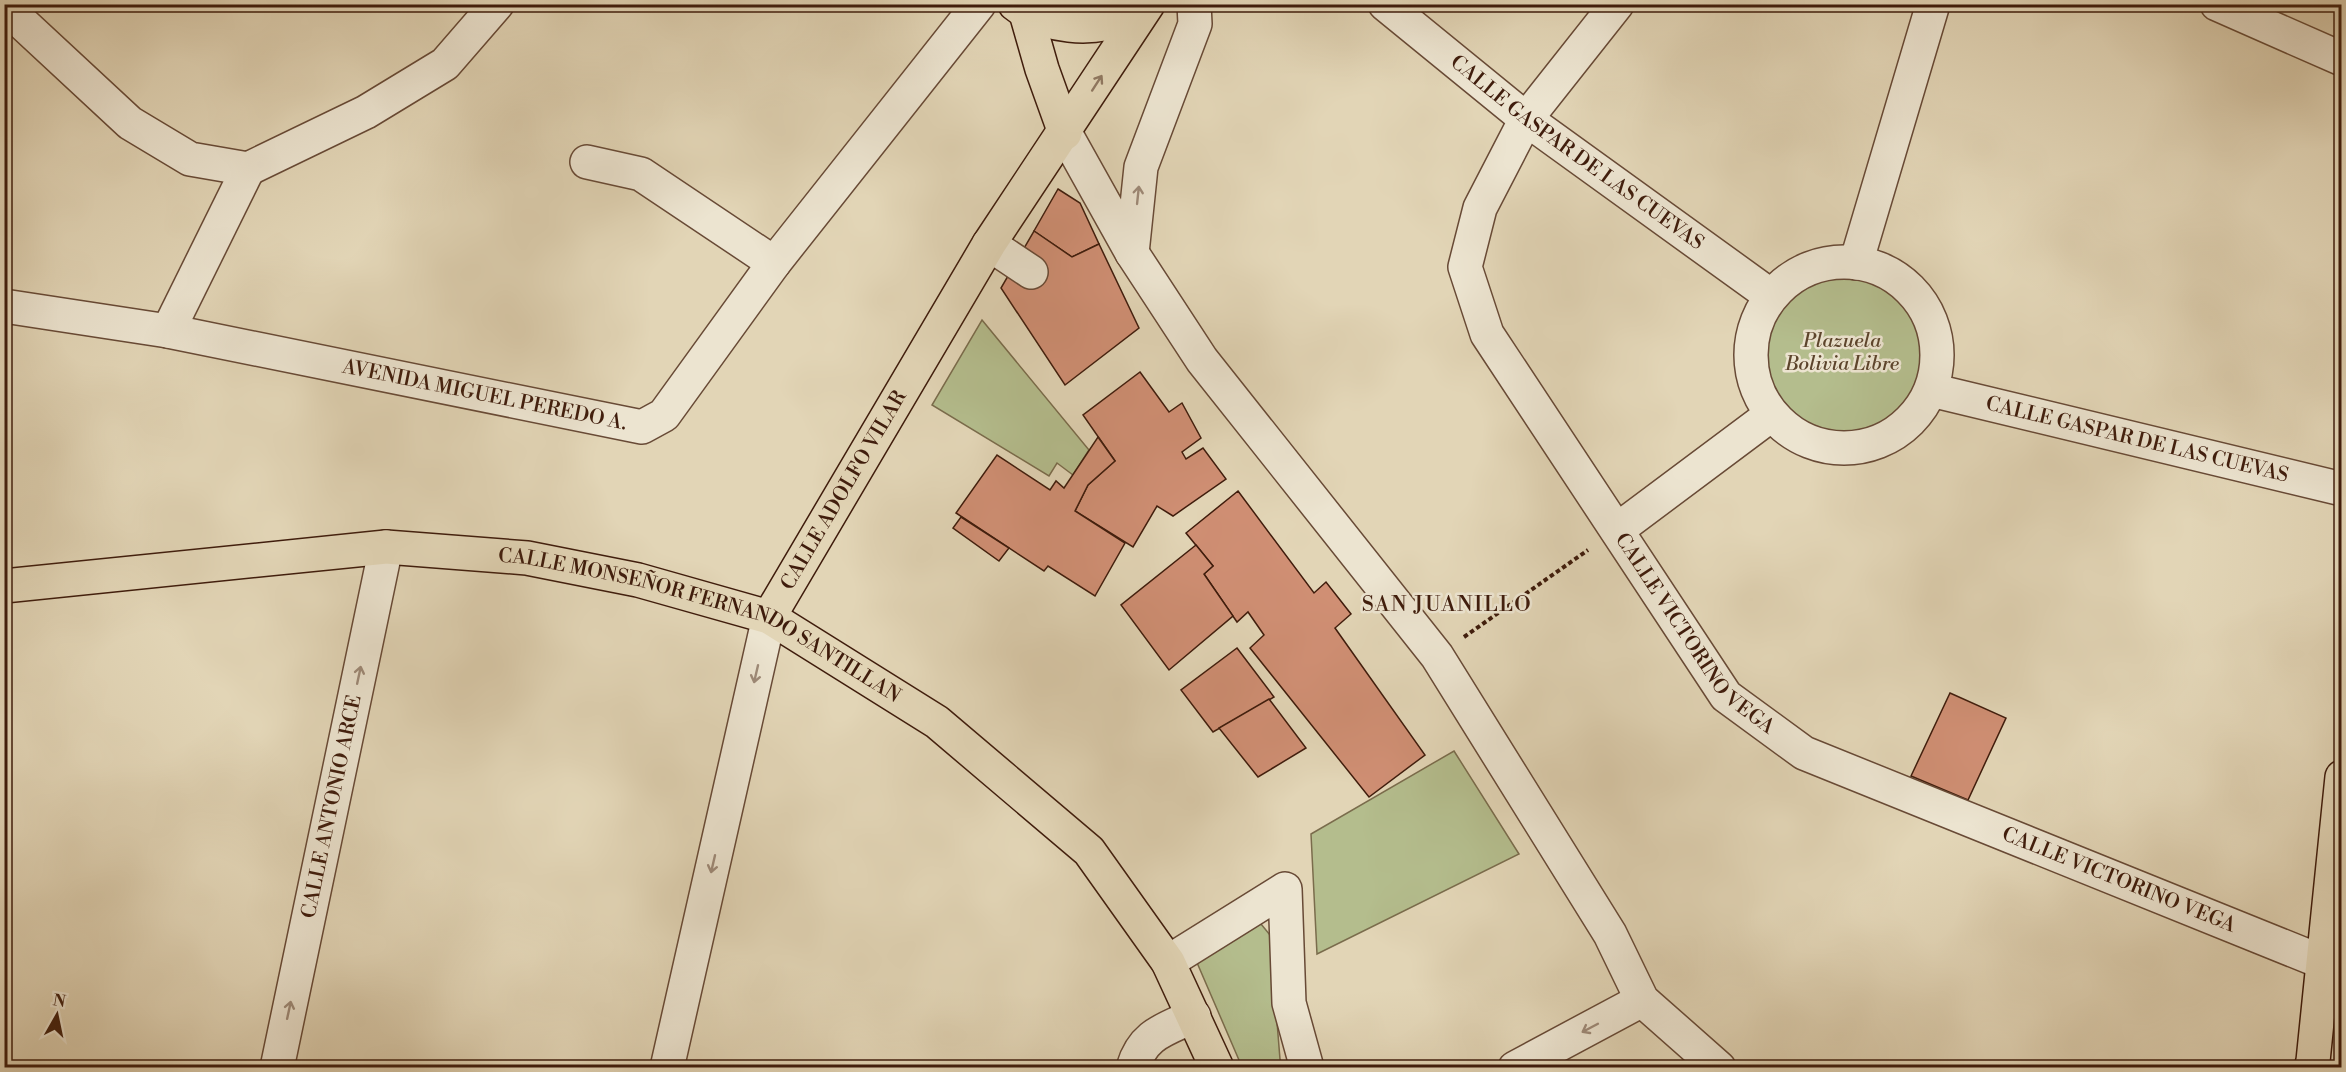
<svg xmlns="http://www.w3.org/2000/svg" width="2346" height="1072" font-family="'Libre Bodoni',serif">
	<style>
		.green { fill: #b4bd8d; stroke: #7a6c4c; stroke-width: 1.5 }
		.building { fill: #d08f74; stroke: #3f1c0c; stroke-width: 1.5 }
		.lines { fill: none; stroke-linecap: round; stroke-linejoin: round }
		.minor-casing { stroke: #684a36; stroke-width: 36 }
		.major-casing { stroke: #3f1c0c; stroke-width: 36 }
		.path { stroke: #3f1c0c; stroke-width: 4; stroke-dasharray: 4.5 3; stroke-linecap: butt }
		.minor { stroke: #ece4d0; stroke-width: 33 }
		.major { stroke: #e2d5b6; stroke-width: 33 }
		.oneway { stroke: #907861 }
		.oneway2 { stroke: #9e8a78 }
		.labels { text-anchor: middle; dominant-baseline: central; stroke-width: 5; stroke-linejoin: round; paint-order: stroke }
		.street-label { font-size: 20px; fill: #3f1c0c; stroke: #ece4d0 }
		.park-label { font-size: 20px; font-style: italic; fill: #5c442c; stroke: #ece4d0 }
		.neighbourhood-label { font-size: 21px; letter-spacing: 1.5px; fill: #3f1c0c; stroke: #ece4d0 }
	</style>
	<rect width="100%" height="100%" fill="#e2d5b6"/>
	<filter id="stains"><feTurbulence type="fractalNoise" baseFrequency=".00333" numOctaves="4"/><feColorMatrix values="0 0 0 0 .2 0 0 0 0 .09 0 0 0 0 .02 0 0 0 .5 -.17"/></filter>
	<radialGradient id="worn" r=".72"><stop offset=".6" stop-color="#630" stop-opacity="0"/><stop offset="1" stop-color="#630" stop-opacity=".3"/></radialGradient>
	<g class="green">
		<circle cx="1842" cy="352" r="81"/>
		<polygon points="982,320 1089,450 1073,475 1057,463 1049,476 932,405"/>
		<polygon points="1454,751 1519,854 1317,954 1311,834"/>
		<polygon points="1261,924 1270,935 1280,1059 1283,1067 1242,1067 1195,958 1245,927"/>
	</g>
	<g class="building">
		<polygon points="1058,189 1080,203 1099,244 1072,257 1034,231"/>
		<polygon points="1034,231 1072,257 1099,244 1139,328 1065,385 1001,288"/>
		<polygon points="1140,372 1169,412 1182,403 1201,438 1182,452 1186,459 1203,448 1226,479 1173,516 1157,506 1133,547 1075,511 1088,485 1115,461 1083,415"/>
		<polygon points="1098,437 1115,461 1088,485 1075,511 1125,543 1095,596 1048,566 1044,571 956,513 997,455 1050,490 1056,481 1064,488"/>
		<polygon points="1238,491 1314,593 1326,582 1351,614 1335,628 1425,755 1369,797 1250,648 1264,635 1248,612 1237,622 1204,574 1213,566 1186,533"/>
		<polygon points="961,517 1009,548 999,561 953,528"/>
		<polygon points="1196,545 1213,566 1204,574 1233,616 1169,670 1121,605"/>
		<polygon points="1237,648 1274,697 1213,732 1181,690"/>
		<polygon points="1950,693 2006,718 1968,800 1911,776"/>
		<polygon points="1269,699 1306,748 1258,777 1219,728"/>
	</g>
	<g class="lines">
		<defs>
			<g id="minor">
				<path id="s1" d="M 1385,4 L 1526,119 L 1771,296"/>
				<path id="s2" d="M 1617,4 L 1526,119 L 1480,208 L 1465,267 L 1487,334 L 1726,696 L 1804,753 L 2342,970"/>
				<polyline points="2217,4 2342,59"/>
				<polyline points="4,6 130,123 190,159 248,169 366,112 445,64 497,4"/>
				<polyline points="1065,133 1132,253 1202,360 1437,656 1610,934 1642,1000 1719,1068"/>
				<polyline points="587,162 641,174 774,263"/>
				<polyline points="989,244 1031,272"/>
				<polyline points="1132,253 1141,167 1195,24 1194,4"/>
				<circle cx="1844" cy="355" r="93"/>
				<polyline points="1856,263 1933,4"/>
				<path id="s3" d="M 4,306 L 168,331 L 642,427 L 664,415 L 774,263 L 979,4"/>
				<polyline points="168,331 248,169"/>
				<path id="s4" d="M 1931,390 L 2342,489"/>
				<polyline points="1617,530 1771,415"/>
				<polyline points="1168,962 1285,889 1289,1003 1307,1068"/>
				<path id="s5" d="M 277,1068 L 386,547"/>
				<polyline points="667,1068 769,617"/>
				<path d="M 1133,1068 C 1143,1034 1164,1030 1194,1016"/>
				<polyline points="1515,1068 1642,1000"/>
			</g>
			<g id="major">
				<path d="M 1015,4 C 1045,28 1092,32 1127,17 C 1134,13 1140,8 1147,4"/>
				<polyline points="1026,13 1042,69 1065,133"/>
				<path id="s6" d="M 4,586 L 386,547 L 527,558 L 638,580 L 769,617 L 937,722 L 1089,851 L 1168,962 L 1217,1068"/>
				<path id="s7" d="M 769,617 L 989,244 L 1148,4"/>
				<polyline points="2311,1068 2313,1061 2342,777"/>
			</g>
		</defs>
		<use href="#minor" class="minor-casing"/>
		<use href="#major" class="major-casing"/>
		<polyline class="path" points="1464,637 1588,550"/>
		<use href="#minor" class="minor"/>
		<use href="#major" class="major"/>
	</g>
	<defs><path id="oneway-shaft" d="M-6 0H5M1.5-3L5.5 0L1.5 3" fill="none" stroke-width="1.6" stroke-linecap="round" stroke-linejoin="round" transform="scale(1.5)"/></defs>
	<use class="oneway" href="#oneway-shaft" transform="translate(1097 83) rotate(-57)"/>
	<g class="oneway2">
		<use href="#oneway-shaft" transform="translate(1138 195) rotate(-84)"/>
		<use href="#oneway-shaft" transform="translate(756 674) rotate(103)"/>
		<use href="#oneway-shaft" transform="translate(359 675) rotate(-78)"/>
		<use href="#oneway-shaft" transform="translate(713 864) rotate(103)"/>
		<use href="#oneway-shaft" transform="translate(289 1010) rotate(-78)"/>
		<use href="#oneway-shaft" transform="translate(1590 1028) rotate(152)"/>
	</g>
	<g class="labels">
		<g class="street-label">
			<text stroke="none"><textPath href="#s1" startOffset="243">CALLE GASPAR DE LAS CUEVAS</textPath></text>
			<text stroke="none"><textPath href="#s3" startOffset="489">AVENIDA MIGUEL PEREDO A.</textPath></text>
			<text stroke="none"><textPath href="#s4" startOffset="212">CALLE GASPAR DE LAS CUEVAS</textPath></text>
			<text stroke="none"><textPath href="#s7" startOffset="147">CALLE ADOLFO VILAR</textPath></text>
			<text stroke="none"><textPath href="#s6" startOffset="712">CALLE MONSEÑOR FERNANDO SANTILLAN</textPath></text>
			<text stroke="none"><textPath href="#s2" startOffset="744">CALLE VICTORINO VEGA</textPath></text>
			<text stroke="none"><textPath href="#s5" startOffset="267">CALLE ANTONIO ARCE</textPath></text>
			<text stroke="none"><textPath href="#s2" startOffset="1248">CALLE VICTORINO VEGA</textPath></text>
		</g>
		<g class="park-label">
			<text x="1842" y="341">Plazuela<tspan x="1842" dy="23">Bolivia Libre</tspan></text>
		</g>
		<g class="neighbourhood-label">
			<text x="1447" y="605">SAN JUANILLO</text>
		</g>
	</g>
	<rect width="2346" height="1072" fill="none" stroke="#e2d5b6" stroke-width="24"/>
	<rect x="6" y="6" width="2334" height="1060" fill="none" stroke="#3f1c0c" stroke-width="3"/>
	<rect x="12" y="12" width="2322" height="1048" fill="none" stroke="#3f1c0c" stroke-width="1.5"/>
	<g transform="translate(57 1015) rotate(9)" stroke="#ece4d0" stroke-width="4.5" paint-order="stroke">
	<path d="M0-4.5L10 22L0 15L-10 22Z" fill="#3f1c0c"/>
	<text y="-9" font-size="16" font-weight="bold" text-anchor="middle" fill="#3f1c0c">N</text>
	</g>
	<rect width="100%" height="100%" filter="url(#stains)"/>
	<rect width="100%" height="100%" fill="url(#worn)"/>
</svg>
